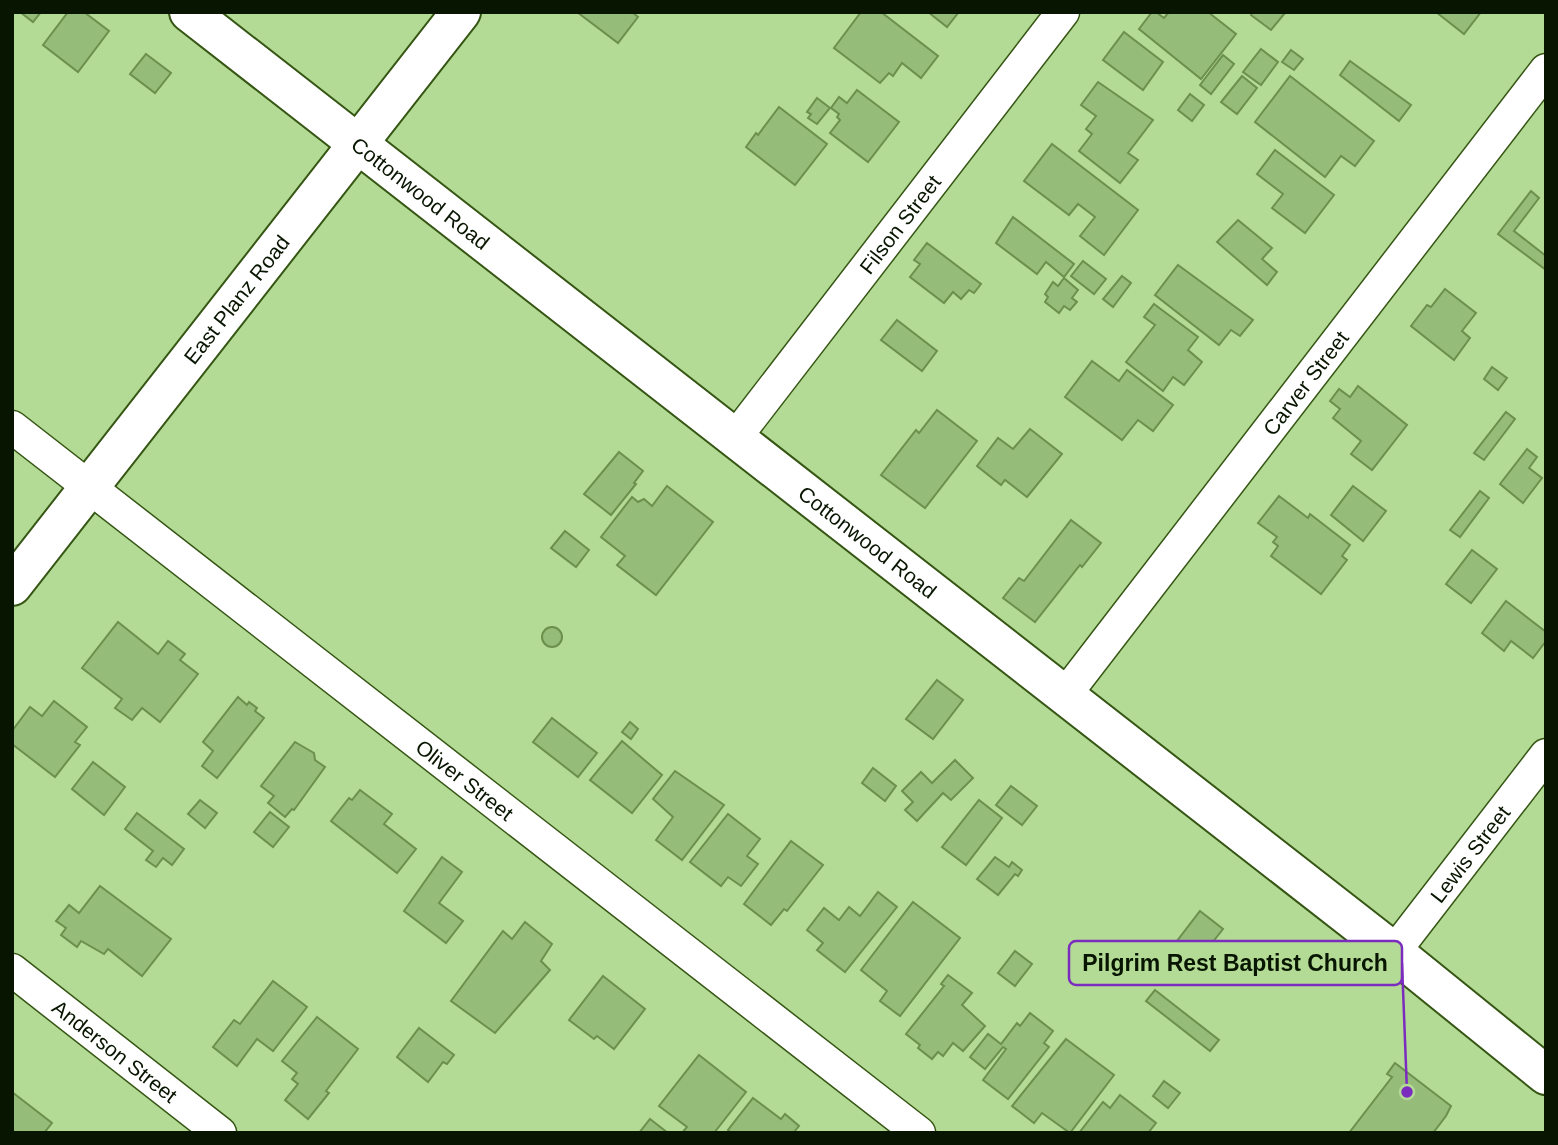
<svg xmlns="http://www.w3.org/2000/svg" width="1558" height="1145" font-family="Arial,sans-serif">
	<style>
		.building { fill: #96bc79; stroke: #6c8f4e; stroke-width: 2 }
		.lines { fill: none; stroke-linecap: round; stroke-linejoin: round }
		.street-casing { stroke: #365614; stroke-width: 35 }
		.secondary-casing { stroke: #365614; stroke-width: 42 }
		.street { stroke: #fff; stroke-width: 32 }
		.secondary { stroke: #fff; stroke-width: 38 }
		.labels { text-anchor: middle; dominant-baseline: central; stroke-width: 6; stroke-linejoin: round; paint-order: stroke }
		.street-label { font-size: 21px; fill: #081500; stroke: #b4db96 }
		.leader { fill: none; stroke: #7b2cbf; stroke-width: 2.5 }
		.callout-dot { fill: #7b2cbf; stroke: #b4db96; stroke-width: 2.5 }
		.callout { fill: #b4db96; stroke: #7b2cbf; stroke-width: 2.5 }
		.callout-label { font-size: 23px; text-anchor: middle; font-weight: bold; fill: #081500 }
	</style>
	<rect width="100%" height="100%" fill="#b4db96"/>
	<g class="building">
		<polygon points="20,12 41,12 33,22"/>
		<polygon points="68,12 84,12 109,31 78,72 43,45"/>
		<polygon points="577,12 632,12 638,17 618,43"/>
		<polygon points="861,12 881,12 938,56 921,78 902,63 893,76 889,73 880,83 834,48"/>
		<polygon points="928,12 957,12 958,13 947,27"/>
		<polygon points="1152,12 1156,12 1164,18 1169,12 1208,12 1236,34 1201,79 1139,29"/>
		<polygon points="1253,12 1284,12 1285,13 1271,30 1251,15"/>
		<polygon points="1436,12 1481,12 1464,34"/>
		<polygon points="1124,32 1163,62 1143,90 1103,60"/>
		<polygon points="1261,49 1278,62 1261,85 1243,72"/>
		<polygon points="1291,50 1303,59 1294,70 1282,62"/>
		<polygon points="146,54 171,73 155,93 130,74"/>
		<polygon points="1223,55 1234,64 1211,94 1200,85"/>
		<polygon points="1350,61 1411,105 1399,121 1340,75"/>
		<polygon points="1242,76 1257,88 1237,114 1221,102"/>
		<polygon points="1290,76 1374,141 1355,166 1341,156 1325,177 1255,122"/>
		<polygon points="1098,82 1153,120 1128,153 1138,160 1120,183 1079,151 1092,134 1086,129 1096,116 1081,105"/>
		<polygon points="857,90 899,122 868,162 830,133 840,120 837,117 839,114 831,108 839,97 847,103"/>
		<polygon points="1190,94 1204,105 1192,121 1178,110"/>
		<polygon points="817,98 830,108 817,124 808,118 811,114 807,112"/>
		<polygon points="779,107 827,144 795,185 746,147 756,133 758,135"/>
		<polygon points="1052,144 1138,210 1104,255 1080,236 1095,217 1078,204 1069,215 1024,181"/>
		<polygon points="1275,150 1334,195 1305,233 1272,208 1283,194 1257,174"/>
		<polygon points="1531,191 1539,198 1514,231 1546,256 1546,270 1498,234"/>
		<polygon points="1013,217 1074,264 1064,277 1046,262 1037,274 996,243"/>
		<polygon points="1238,220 1272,248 1262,259 1277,272 1267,285 1217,242"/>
		<polygon points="927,243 981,284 974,293 969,290 961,299 953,292 944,303 910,277 920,264 914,260"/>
		<polygon points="1083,261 1106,279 1094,294 1071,276"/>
		<polygon points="1178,265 1253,320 1240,336 1231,330 1219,345 1155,295"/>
		<polygon points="1122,276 1131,283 1113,307 1103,299"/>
		<polygon points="1064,278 1078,290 1072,298 1077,302 1070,310 1064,306 1059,313 1045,302 1048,297 1045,294 1053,282 1058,286"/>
		<polygon points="1445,289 1476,313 1462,331 1470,338 1454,360 1411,326 1427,305 1431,307"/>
		<polygon points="1154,304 1198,337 1188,350 1202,362 1184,385 1173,377 1163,391 1126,362 1155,325 1144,317"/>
		<polygon points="897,320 937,351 922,371 881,340"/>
		<polygon points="1092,361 1119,381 1127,370 1173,405 1153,431 1138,420 1122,440 1065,397"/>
		<polygon points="1492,367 1507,378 1498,390 1484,379"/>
		<polygon points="1358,386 1407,425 1372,470 1351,454 1361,441 1333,418 1340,409 1330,401 1339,389 1350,397"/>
		<polygon points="937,410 977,441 925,508 881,475 916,430 919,433"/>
		<polygon points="1506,412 1515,419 1484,460 1474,453"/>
		<polygon points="1030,429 1062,454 1027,497 1005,480 1001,485 977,466 998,438 1013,449"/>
		<polygon points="1527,449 1537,457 1529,468 1542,478 1523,503 1500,484"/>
		<polygon points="619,452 643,471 634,483 636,484 611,515 584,494"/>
		<polygon points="667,486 713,522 656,595 617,565 625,556 601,537 632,497 638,502 644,499 652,506"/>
		<polygon points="1353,486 1386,511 1363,541 1331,515"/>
		<polygon points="1480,491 1489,498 1460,537 1450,530"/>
		<polygon points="1279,496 1308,518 1310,514 1350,545 1342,556 1347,560 1321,594 1271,556 1278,546 1273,542 1277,537 1258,523"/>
		<polygon points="1071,520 1101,543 1082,567 1080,565 1035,622 1003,598 1019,578 1024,581"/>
		<polygon points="565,531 589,550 576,567 551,548"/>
		<polygon points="1472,550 1497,569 1471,603 1446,584"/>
		<polygon points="1506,601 1546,632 1546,641 1533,658 1511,641 1504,651 1482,633"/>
		<polygon points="118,622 158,654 168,641 185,654 180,660 198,674 160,722 142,708 132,720 115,708 122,699 82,668"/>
		<circle cx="552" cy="637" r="10"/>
		<polygon points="937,680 963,700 933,739 906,719"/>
		<polygon points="238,697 247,705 249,702 257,708 255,711 264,718 217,778 202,766 213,751 203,742"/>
		<polygon points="54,701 87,727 75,742 80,745 55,777 12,744 12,731 30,707 42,716"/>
		<polygon points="552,718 597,753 578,777 533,742"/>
		<polygon points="630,722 638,729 631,739 622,732"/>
		<polygon points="622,741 662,775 632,813 590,780"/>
		<polygon points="295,742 314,753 315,760 325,767 294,810 292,809 285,817 268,803 274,796 261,786"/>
		<polygon points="955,760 973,778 951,800 943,793 917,821 905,810 913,802 902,791 921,772 932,783"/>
		<polygon points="93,762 125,787 104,815 72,789"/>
		<polygon points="873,768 896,786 885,801 862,783"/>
		<polygon points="675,771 724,805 682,860 656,840 673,817 653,799"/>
		<polygon points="1011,786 1037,806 1022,825 996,805"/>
		<polygon points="360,790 392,814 384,824 416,849 397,873 331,821 349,798 352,800"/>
		<polygon points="200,800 217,813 205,828 188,814"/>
		<polygon points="979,800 1002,818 966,865 942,847"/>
		<polygon points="270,812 289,827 273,847 254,832"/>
		<polygon points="137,813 184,849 172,865 163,858 156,867 146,860 153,851 125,829"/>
		<polygon points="728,814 760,839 747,856 758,864 741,886 728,877 721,886 690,862"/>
		<polygon points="791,841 823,865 787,911 784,909 771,925 744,904"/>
		<polygon points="442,857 462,872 439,903 463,921 446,943 404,911"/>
		<polygon points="995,857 1009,867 1012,862 1022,870 1018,876 1015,874 998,895 977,879"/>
		<polygon points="100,886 171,939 142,976 108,949 104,954 81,941 77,947 61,935 66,928 56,921 69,905 79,913"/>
		<polygon points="878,892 897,907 845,972 817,950 823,943 807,930 824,908 839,920 849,907 860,916"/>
		<polygon points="913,902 960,938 900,1016 880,1001 887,991 861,970"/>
		<polygon points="1200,911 1223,929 1182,981 1160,963"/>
		<polygon points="525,922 552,944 541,961 550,970 495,1033 451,1001 503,931 512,939"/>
		<polygon points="1015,951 1032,964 1015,986 998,973"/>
		<polygon points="948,975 972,993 962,1005 985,1026 963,1051 953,1043 943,1056 938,1052 932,1059 918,1048 920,1045 906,1034 944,986 941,984"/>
		<polygon points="603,976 645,1009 614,1049 597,1036 594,1039 569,1020"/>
		<polygon points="273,981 307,1007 273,1051 257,1039 237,1066 213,1047 234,1020 240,1024"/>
		<polygon points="1155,990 1219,1040 1210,1051 1146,1001"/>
		<polygon points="1030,1013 1053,1031 1044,1043 1049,1047 1008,1099 983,1080 1006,1049 1003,1047 985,1069 970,1057 988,1034 1001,1044 1017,1023 1020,1026"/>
		<polygon points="317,1017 358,1049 326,1091 329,1093 308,1119 285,1100 298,1084 292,1079 297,1073 282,1061"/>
		<polygon points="419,1028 454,1055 447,1064 443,1062 428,1082 397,1057"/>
		<polygon points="1066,1039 1114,1075 1070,1133 1042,1113 1034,1123 1012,1106"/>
		<polygon points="699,1055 746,1092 714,1133 682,1133 687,1127 659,1106"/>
		<polygon points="1395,1063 1451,1106 1446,1116 1433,1133 1349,1133 1392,1077 1387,1074"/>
		<polygon points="1164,1081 1180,1093 1168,1108 1153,1096"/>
		<polygon points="12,1092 52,1123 44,1133 12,1133"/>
		<polygon points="1120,1095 1156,1123 1148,1133 1079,1133 1103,1102 1110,1108"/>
		<polygon points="753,1098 781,1119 785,1114 799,1126 795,1131 798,1133 731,1133 728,1130"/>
		<polygon points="650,1119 668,1133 639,1133"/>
	</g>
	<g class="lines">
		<defs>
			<g id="street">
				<path id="s1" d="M 12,427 L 919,1133"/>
				<path id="s2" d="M 735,438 L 1063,12"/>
				<path id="s3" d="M 1065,695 L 1546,70"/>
				<path id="s4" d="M 1394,952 L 1546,755"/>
				<path id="s5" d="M 12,970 L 220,1133"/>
			</g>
			<g id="secondary">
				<path id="s6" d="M 189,12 L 1394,952 L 1546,1075"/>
				<path id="s7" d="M 12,586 L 461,12"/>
			</g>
		</defs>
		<use href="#street" class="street-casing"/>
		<use href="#secondary" class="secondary-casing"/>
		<use href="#street" class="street"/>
		<use href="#secondary" class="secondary"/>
	</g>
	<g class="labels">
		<g class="street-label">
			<text stroke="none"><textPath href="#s6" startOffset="294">Cottonwood Road</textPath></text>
			<text stroke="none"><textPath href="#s2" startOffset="270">Filson Street</textPath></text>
			<text stroke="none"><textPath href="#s7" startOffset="364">East Planz Road</textPath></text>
			<text stroke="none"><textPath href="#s3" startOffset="394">Carver Street</textPath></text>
			<text stroke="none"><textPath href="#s6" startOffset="861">Cottonwood Road</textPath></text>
			<text stroke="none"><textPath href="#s1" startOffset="574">Oliver Street</textPath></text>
			<text stroke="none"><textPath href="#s4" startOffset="124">Lewis Street</textPath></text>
			<text stroke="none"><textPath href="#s5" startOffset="131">Anderson Street</textPath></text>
		</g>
	</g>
	<path class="leader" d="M1407 1092L1402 963"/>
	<circle class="callout-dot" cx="1407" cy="1092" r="7"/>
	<rect class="callout" x="1069" y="941" width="333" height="44" rx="7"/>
	<g class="callout-label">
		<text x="1235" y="971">Pilgrim Rest Baptist Church</text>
	</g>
	<rect width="1558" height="1145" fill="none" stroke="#081500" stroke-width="28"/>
</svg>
